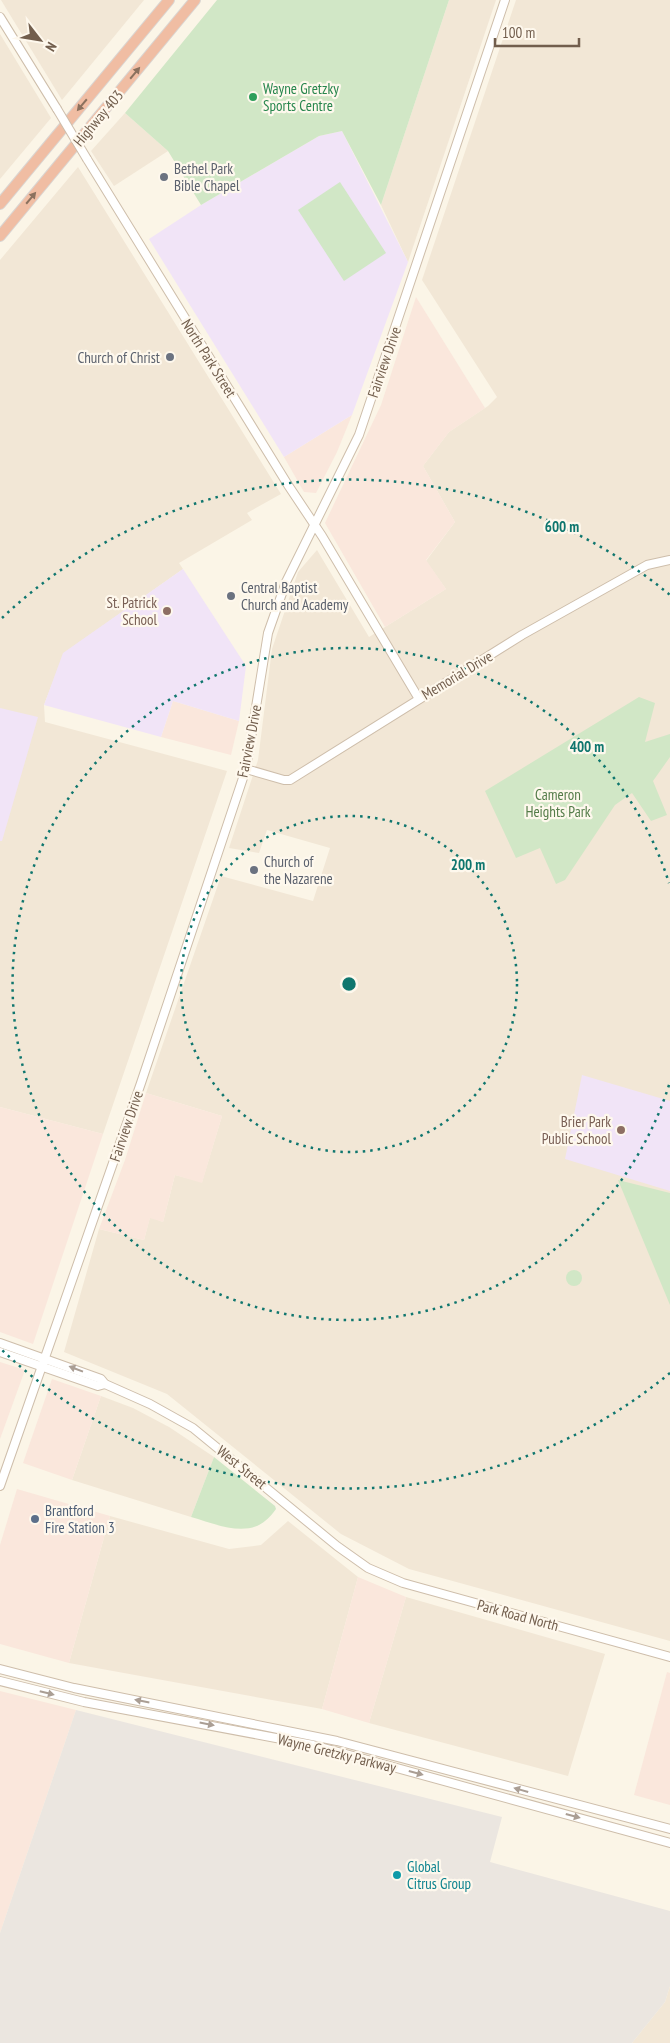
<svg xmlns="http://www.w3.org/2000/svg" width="670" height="2043" font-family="'PT Sans Narrow',sans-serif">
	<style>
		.residential { fill: #f2e7d6 }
		.commercial { fill: #fae7dc }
		.industrial { fill: #ebe6e0 }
		.education { fill: #f1e4f7 }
		.green { fill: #d1e7c6 }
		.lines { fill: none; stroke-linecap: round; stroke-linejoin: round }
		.secondary-casing { stroke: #cebeab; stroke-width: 10 }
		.motorway-casing { stroke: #dad5d1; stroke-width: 12 }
		.secondary { stroke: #fff; stroke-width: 8 }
		.motorway { stroke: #f0bda3; stroke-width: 10 }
		.secondary-bridge-casing { stroke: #cebeab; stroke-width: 10; stroke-linecap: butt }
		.secondary-bridge { stroke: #fff; stroke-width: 8 }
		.oneway { fill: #8b715e }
		.oneway2 { fill: #aa9e94 }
		.ring { fill: none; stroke: #0f766e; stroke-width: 2.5; stroke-dasharray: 2.5 5 }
		.leisure-dot { fill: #2e9e5b; stroke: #fef8ed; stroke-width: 2 }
		.worship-dot { fill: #6b7280; stroke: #fef8ed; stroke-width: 2 }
		.education-dot { fill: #8d6e63; stroke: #fef8ed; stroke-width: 2 }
		.service-dot { fill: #5c6f8a; stroke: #fef8ed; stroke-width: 2 }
		.culture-dot { fill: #0f9aa8; stroke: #fef8ed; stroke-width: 2 }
		.labels { text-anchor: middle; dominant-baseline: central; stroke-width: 4.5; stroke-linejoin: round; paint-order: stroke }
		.leisure-label { font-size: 15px; fill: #27864d; stroke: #fef8ed; text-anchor: start }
		.street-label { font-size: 15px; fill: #725e4d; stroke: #fef8ed }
		.worship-label { font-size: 15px; fill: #5b616d; stroke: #fef8ed; text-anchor: start }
		.education-label { font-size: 15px; fill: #785e54; stroke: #fef8ed; text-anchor: end }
		.park-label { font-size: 15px; fill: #547c49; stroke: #fef8ed }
		.service-label { font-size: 15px; fill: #4e5e75; stroke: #fef8ed; text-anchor: start }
		.culture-label { font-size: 15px; fill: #0d838f; stroke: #fef8ed; text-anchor: start }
		.centre { fill: #0f766e; stroke: #fef8ed; stroke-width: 2.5 }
		.ring-label { font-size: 15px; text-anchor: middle; font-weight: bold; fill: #0f766e; stroke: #fef8ed; stroke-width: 4.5; stroke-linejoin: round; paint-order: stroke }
	</style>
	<rect width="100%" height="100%" fill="#fbf5e7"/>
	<g class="residential">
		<polygon points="1,0 144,0 62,100"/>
		<polygon points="449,0 496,0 408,262 381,205"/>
		<polygon points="516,0 670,0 670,1641 409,1569 341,1534 167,1394 64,1352 99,1229 144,1240 150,1217 163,1222 175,1175 202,1182 222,1116 146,1093 221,876 313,901 330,848 267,830 259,853 229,848 258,760 272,649 298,572 317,550 369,637 446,589 426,561 455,522 423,466 449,432 488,406 497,397 422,280"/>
		<polygon points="0,34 51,118 0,179"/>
		<polygon points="125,113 168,151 114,186 91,151"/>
		<polygon points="78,167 281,494 247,513 252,520 179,563 183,569 64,653 44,705 45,722 227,771 103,1134 0,1107 0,260"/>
		<polygon points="101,1396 133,1408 169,1427 214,1457 191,1517 72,1480"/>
		<polygon points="110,1516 229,1549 261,1545 288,1521 358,1577 322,1709 69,1663"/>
		<polygon points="406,1597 605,1654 568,1776 369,1723"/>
		<polygon points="670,1986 670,2043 632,2043 665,2002"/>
	</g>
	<g class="commercial">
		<polygon points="416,297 485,408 449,432 423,466 455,522 426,560 446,589 385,627 325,523 381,405"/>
		<polygon points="352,415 337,452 316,493 304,492 284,457"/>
		<polygon points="173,701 239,721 231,755 161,737"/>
		<polygon points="146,1093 222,1116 202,1183 175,1175 163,1222 150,1218 144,1240 99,1229 125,1160"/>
		<polygon points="0,1107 103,1134 33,1344 0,1332"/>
		<polygon points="0,1362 25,1370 0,1439"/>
		<polygon points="52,1379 101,1396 72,1480 23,1463"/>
		<polygon points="17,1489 110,1516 69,1663 0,1644 0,1545"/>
		<polygon points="358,1577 406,1597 369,1723 322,1709"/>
		<polygon points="667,1672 670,1673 670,1805 634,1795"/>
		<polygon points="0,1691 76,1710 0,1933"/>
	</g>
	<polygon class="industrial" points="76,1710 502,1817 490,1862 670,1911 670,1986 665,2002 632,2043 0,2043 0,1933"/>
	<g class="education">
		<polygon points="342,131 408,262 352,415 284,457 149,239 201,205 319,136"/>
		<polygon points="183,569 246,666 239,721 173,701 161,737 44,705 63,653"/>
		<polygon points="0,708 38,717 2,841 0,841"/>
		<polygon points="582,1075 670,1101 670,1191 565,1159"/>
	</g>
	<g class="green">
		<polygon points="217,0 449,0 381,205 342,131 319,136 201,205 168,151 125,113"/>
		<polygon points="340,182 386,253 344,281 298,210"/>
		<polygon points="639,697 655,703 645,742 670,734 670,757 653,781 667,815 651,821 632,793 615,805 565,880 556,884 540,848 516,858 485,791"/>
		<polygon points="618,1180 670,1193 670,1305"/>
		<circle cx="574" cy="1278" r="8"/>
		<path d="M 214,1457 L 275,1506 L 276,1509 C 273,1513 269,1518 265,1521 C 245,1538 213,1523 191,1517 Z"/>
	</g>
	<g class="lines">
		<defs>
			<g id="secondary">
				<polyline points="0,17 57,109"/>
				<polyline points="87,159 288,485 322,536 419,699"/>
				<polyline points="246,769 284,780 290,780 522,635 647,565 670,560"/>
				<polyline points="0,1343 101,1379 105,1384 150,1404 193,1428 337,1546 368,1568 403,1583 670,1657"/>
				<polyline points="0,1352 98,1386 105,1384"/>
				<polyline points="0,1486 141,1083 246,769 268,633 286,582 359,435 505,0"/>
				<polyline points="0,1669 74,1688 337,1741 670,1829"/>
				<polyline points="0,1681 84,1702 313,1745 670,1843"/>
			</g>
			<g id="motorway">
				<polyline points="0,204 169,0"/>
				<polyline points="0,236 195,0"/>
			</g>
		</defs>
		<use href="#secondary" class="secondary-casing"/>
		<use href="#motorway" class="motorway-casing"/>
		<use href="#secondary" class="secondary"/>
		<use href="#motorway" class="motorway"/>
		<defs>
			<polyline id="secondary-bridge" points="57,109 87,159"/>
		</defs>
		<use href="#secondary-bridge" class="secondary-bridge-casing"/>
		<use href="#secondary-bridge" class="secondary-bridge"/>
	</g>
	<defs><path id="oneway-solid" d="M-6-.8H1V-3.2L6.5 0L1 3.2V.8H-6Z" transform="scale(1.25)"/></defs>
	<g class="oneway">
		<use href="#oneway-solid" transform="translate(135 73) rotate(-50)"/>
		<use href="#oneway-solid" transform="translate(82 105) rotate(130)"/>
		<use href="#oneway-solid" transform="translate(31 198) rotate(-50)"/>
	</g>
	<g class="oneway2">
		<use href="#oneway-solid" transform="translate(76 1369) rotate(-159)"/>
		<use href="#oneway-solid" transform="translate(47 1693) rotate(14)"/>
		<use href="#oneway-solid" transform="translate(142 1701) rotate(-169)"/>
		<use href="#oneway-solid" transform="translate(207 1724) rotate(11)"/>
		<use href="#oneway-solid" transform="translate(416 1773) rotate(15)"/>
		<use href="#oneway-solid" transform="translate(521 1790) rotate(-164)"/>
		<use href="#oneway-solid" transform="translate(573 1816) rotate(15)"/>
	</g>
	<g class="ring">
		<circle cx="349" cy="984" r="168"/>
		<path d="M669 1085A336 336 0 1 1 669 883"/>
		<path d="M670 1373A504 504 0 0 1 2 1350M2 618A504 504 0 0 1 670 595"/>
	</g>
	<circle class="leisure-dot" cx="253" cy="97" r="5"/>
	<g class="worship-dot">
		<circle cx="164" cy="177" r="5"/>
		<circle cx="170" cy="357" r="5"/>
		<circle cx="231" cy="596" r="5"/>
		<circle cx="254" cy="870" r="5"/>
	</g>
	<g class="education-dot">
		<circle cx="167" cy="611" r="5"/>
		<circle cx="621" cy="1130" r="5"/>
	</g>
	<circle class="service-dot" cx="35" cy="1519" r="5"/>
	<circle class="culture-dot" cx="397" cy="1875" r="5"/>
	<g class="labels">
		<g class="leisure-label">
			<text x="263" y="88">Wayne Gretzky<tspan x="263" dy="17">Sports Centre</tspan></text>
		</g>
		<g class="street-label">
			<text transform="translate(98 118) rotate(-50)">Highway 403</text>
			<text transform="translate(209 358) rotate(58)">North Park Street</text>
			<text transform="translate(384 362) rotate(-71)">Fairview Drive</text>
			<text transform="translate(457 675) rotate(-31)">Memorial Drive</text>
			<text transform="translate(249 741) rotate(-79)">Fairview Drive</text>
			<text transform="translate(126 1126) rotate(-71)">Fairview Drive</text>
			<text transform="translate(242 1467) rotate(39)">West Street</text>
			<text transform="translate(518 1615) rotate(15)">Park Road North</text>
			<text transform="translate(337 1753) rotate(14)">Wayne Gretzky Parkway</text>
		</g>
		<g class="worship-label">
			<text x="174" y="168">Bethel Park<tspan x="174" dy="17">Bible Chapel</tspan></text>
			<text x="160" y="357" text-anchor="end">Church of Christ</text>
			<text x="241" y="587">Central Baptist<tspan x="241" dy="17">Church and Academy</tspan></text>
			<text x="264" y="861">Church of<tspan x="264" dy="17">the Nazarene</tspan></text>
		</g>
		<g class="education-label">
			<text x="157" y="602">St. Patrick<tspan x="157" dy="17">School</tspan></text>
			<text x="611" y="1121">Brier Park<tspan x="611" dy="17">Public School</tspan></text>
		</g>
		<g class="park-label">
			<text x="558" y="794">Cameron<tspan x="558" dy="17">Heights Park</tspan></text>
		</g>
		<g class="service-label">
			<text x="45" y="1510">Brantford<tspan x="45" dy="17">Fire Station 3</tspan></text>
		</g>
		<g class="culture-label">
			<text x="407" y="1866">Global<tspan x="407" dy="17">Citrus Group</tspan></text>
		</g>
	</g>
	<circle cx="349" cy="984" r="8" class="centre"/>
	<g class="ring-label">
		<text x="562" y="532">600 m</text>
		<text x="587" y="752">400 m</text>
		<text x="468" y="870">200 m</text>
	</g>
	<g transform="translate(40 40) rotate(121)" stroke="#fef8ed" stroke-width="4" paint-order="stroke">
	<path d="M0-4L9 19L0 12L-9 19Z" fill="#725e4d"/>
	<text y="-8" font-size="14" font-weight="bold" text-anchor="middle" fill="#725e4d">N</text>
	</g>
	<path d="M495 38v8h84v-8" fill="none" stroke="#725e4d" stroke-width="2.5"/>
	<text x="502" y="38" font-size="15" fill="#725e4d" stroke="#fef8ed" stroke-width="4" paint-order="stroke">100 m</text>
</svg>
